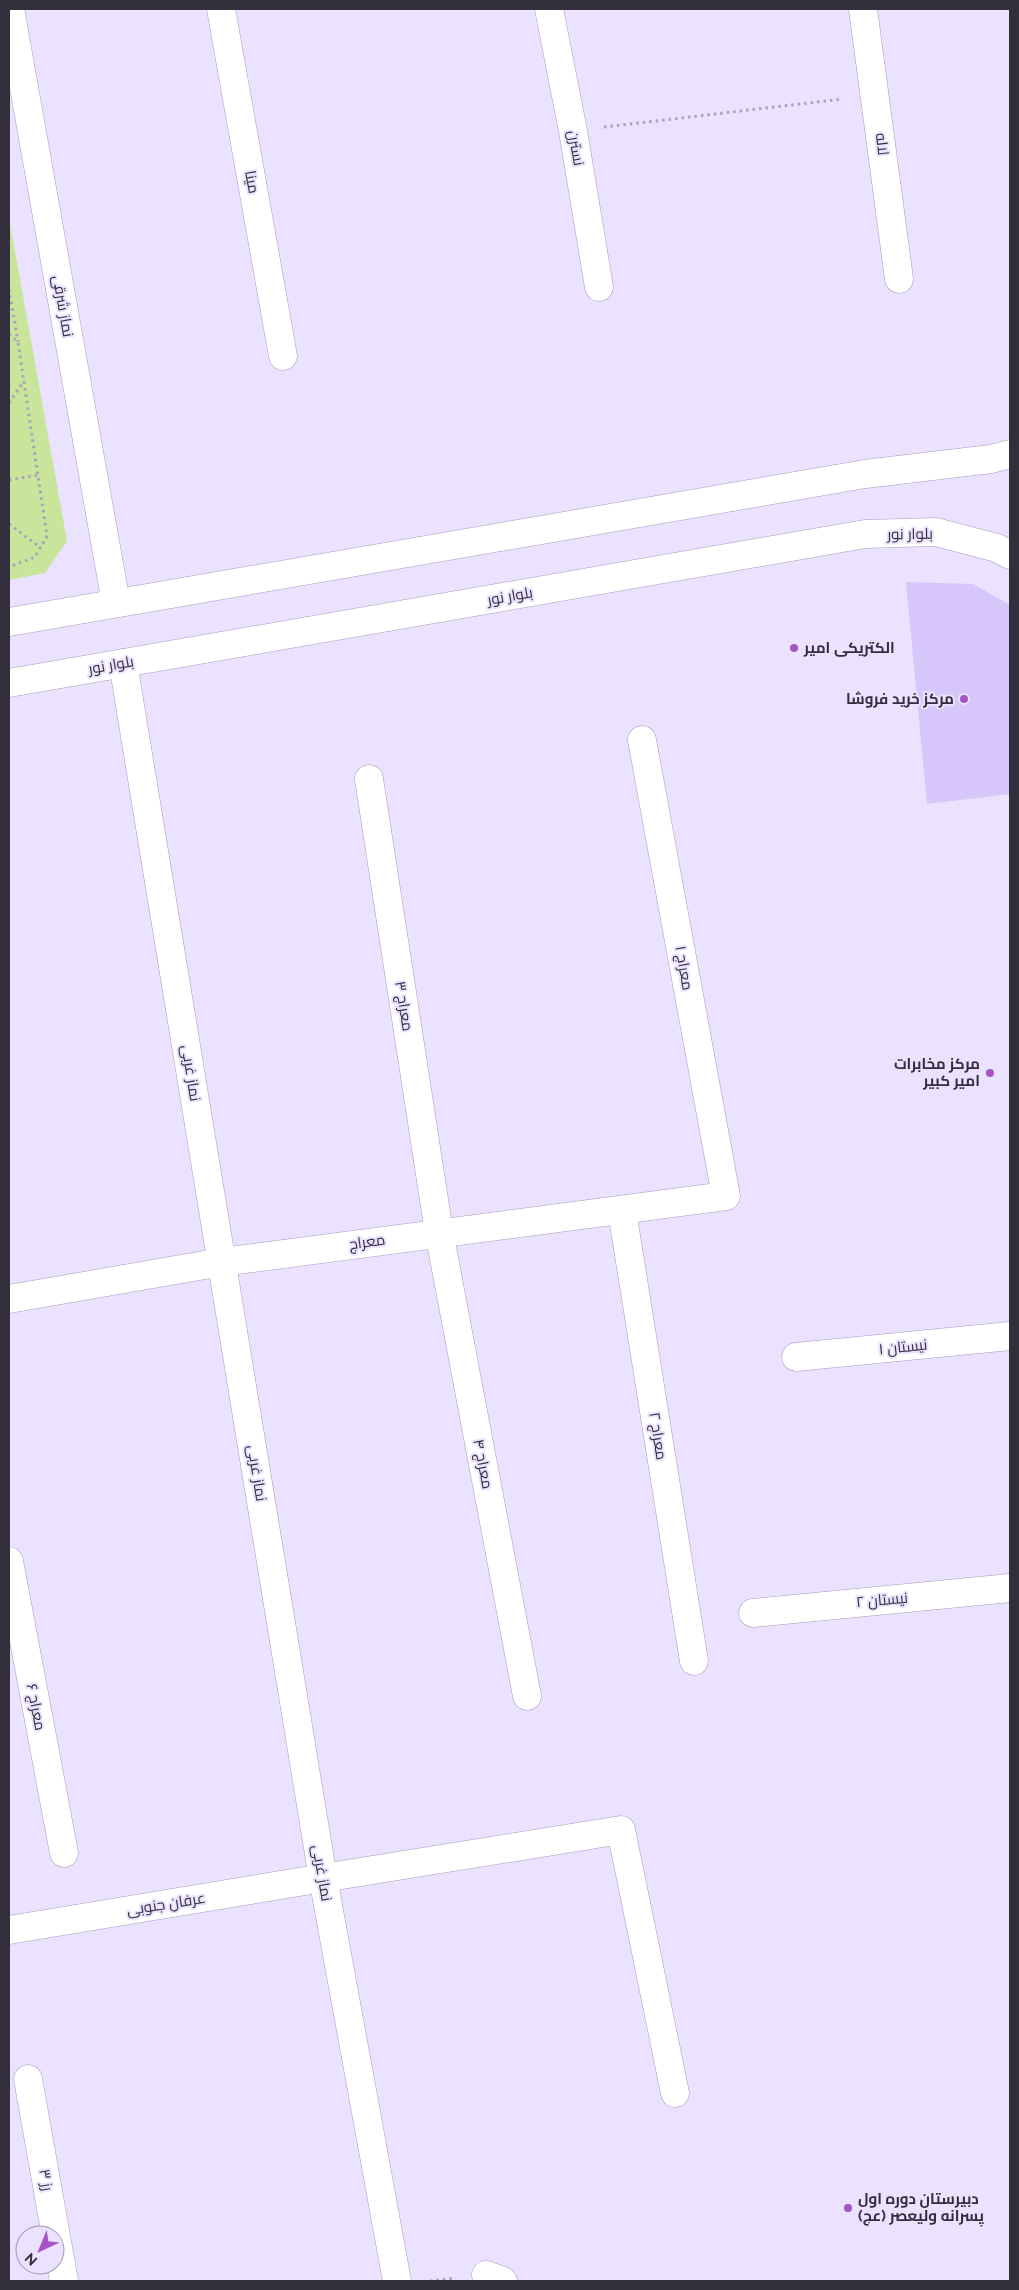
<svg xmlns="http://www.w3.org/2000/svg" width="1019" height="2290" font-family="Raleway,Cairo,sans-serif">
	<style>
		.green { fill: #c9e49b }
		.building { fill: #d6c6f9 }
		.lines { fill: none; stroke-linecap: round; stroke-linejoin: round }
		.minor-casing { stroke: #a59bbb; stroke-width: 29 }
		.tertiary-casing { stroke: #a59bbb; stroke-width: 29 }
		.path { stroke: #aaa3ba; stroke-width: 3; stroke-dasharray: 2.5 4; stroke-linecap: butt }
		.minor { stroke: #fff; stroke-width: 28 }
		.tertiary { stroke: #fff; stroke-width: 28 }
		.poi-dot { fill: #a554c4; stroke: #eae2fe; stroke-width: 2 }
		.labels { text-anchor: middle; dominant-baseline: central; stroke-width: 4; stroke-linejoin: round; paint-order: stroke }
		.street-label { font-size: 15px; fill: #322e3b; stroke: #eae2fe }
		.poi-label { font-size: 15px; font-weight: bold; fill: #322e3b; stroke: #eae2fe; text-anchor: start }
	</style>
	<rect width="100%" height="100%" fill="#eae2fe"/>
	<polygon class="green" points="9,218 67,541 45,573 9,580"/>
	<polygon class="building" points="906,582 973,584 1010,605 1010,794 927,804"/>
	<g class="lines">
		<defs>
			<g id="minor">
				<polyline points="221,9 283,356"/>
				<polyline points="549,9 573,131 599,287"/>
				<polyline points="863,9 899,279"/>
				<polyline points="369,779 439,1232 527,1696"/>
				<polyline points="622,1211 694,1661"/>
				<polyline points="9,1299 222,1262 726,1196 642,740"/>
				<polyline points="796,1357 1010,1336"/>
				<polyline points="9,1561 64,1853"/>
				<polyline points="753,1613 1010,1588"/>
				<polyline points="323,1878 621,1830 675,2093"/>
				<polyline points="28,2079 64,2281"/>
				<polyline points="486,2275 503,2281"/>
			</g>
			<g id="tertiary">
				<polyline points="10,9 116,603"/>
				<polyline points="9,622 865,474 991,459 1010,454"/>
				<polyline points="123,663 323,1878 397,2281"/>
				<polyline points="9,683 865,534 936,532 997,548 1010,555"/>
				<polyline points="9,1930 323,1878"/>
			</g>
		</defs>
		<use href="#minor" class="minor-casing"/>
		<use href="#tertiary" class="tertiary-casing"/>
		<g class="path">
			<polyline points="604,127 843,99"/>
			<polyline points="9,289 18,342"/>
			<polyline points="9,334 18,342 47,536 35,557 9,567"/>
			<polyline points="9,403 24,381"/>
			<polyline points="9,480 38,475"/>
			<polyline points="9,524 41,548"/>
			<polyline points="430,2281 456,2278"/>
		</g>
		<use href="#minor" class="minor"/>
		<use href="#tertiary" class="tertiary"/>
	</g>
	<g class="poi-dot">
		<circle cx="794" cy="648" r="5"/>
		<circle cx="964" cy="699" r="5"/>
		<circle cx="990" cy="1073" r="5"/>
		<circle cx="848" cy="2208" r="5"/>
	</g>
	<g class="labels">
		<g class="street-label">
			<text transform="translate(882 144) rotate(83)">لاله</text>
			<text transform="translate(576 148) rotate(80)">نسترن</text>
			<text transform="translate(252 182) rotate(80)">مینا</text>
			<text transform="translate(63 306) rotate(80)">نماز شرقی</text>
			<text transform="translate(910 534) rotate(-1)">بلوار نور</text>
			<text transform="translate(510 596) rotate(-10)">بلوار نور</text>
			<text transform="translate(111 665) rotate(-10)">بلوار نور</text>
			<text transform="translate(684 968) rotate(80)">معراج ۱</text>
			<text transform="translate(404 1006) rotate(81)">معراج ۳</text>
			<text transform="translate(191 1073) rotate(81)">نماز غربی</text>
			<text transform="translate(367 1242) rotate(-8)">معراج</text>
			<text transform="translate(903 1347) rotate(-6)">نیستان ۱</text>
			<text transform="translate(658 1436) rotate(81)">معراج ۲</text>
			<text transform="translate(483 1464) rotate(79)">معراج ۴</text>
			<text transform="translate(257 1473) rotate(81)">نماز غربی</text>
			<text transform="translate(882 1600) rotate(-5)">نیستان ۲</text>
			<text transform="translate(36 1707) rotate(79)">معراج ۶</text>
			<text transform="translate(322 1873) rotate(80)">نماز غربی</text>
			<text transform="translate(166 1904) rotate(-9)">عرفان جنوبی</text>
			<text transform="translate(46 2180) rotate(80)">رز ۳</text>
		</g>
		<g class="poi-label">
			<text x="804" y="648">الکتریکی امیر</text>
			<text x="954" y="699" text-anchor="end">مرکز خرید فروشا</text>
			<text x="980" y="1064" text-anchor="end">مرکز مخابرات<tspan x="980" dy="17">امیر کبیر</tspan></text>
			<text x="858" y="2199">دبیرستان دوره اول<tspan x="858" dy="17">پسرانه ولیعصر (عج)</tspan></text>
		</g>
	</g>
	<rect width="1019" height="2290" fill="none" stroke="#322e3b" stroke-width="20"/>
	<g transform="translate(40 2250) rotate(224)"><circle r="24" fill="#eae2fe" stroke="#a09ab0"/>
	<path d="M0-4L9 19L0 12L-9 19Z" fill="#a554c4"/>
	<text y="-8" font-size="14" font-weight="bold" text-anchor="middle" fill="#322e3b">N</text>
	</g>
</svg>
